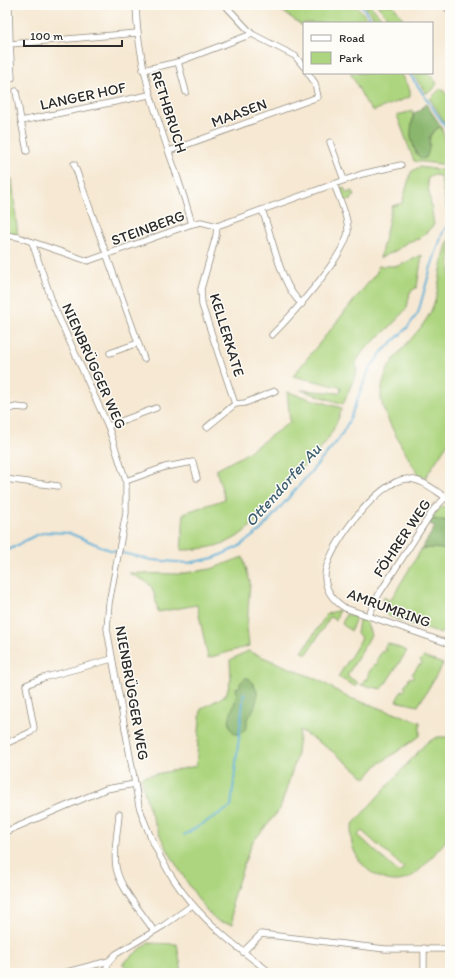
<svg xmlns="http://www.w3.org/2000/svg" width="455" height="978" font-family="Itim,sans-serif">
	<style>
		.green { fill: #add57f; stroke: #6c8055; fill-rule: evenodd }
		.forest { fill: #8ab66e; stroke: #5a704c }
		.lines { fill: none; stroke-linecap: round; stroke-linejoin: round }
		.stream { stroke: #5eb0d9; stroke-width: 2 }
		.minor-casing { stroke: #908a7e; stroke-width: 7 }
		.minor { stroke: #fff; stroke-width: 5.5 }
		.labels { text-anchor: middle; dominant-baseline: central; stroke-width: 3; stroke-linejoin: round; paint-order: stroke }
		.street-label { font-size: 15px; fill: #2b2b2b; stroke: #fdfcf7 }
		.water-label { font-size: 16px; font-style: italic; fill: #3f6071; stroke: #fdfcf7 }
	</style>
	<rect width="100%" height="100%" fill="#fdfcf7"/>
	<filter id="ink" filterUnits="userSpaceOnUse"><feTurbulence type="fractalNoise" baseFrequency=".025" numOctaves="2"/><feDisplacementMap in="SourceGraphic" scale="8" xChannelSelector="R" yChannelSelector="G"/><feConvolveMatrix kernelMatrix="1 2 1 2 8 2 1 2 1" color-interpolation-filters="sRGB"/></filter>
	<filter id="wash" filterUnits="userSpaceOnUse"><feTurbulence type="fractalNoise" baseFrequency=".012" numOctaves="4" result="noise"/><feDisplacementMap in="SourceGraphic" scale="16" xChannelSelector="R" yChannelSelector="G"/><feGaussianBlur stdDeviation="0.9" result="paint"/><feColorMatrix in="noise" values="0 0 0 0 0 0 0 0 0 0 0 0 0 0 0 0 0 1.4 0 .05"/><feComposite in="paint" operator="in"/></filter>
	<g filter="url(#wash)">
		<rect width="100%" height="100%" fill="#f6e8d2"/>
		<g class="green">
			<polygon points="274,5 356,5 371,23 304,23 304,27"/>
			<polygon points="364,5 370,5 386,23 378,23"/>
			<polygon points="377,5 393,5 406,23 392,23"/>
			<path d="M 350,73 L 400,73 L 410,90 L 410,97 L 373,111 C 364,104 358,84 350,73 Z"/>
			<polygon points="412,73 428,73 437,83 433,90 426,93"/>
			<polygon points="441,88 450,98 450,131 430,99"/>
			<path d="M 413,111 L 411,138 L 416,154 L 430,145 C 428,134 433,132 441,126 L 446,144 L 449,165 L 414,161 L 397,115 Z"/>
			<polygon points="419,167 450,171 450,212 448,215 440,176 434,175 427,179 434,225 419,239 407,242 397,250 380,258 392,206 402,203 411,172"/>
			<polygon points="5,175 12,179 18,237 5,235"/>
			<polygon points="344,187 346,193 353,191 355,196 351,198 352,200 343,201 339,189"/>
			<path d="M 450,237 L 450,440 L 425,478 L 419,476 C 410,460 381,414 381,397 C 381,387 385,373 390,365 C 403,345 420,333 431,311 C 441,290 439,261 450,237 Z"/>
			<polygon points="422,255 417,287 410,292 407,308 390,327 364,350 356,362 357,371 343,404 301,390 338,393 341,390 340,387 293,376 377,272 378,266 398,266"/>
			<path d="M 287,392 L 342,408 C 338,420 333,432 325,443 C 317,454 306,463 297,472 C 278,493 261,521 237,537 C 221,547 199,550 181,550 L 184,513 L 225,499 L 216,470 L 244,455 L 290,422 Z"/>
			<polygon points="447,504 450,505 450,521 432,519 438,510"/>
			<path d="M 422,548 L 450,549 L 450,620 L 441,634 L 388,616 C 382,611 381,604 384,597 L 390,601 Z"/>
			<path d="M 243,557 L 250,582 L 247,628 L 249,646 L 208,658 L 197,605 L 158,612 C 152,583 155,586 129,573 L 179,574 L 211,569 Z"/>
			<polygon points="339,610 336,620 330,617 307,654 302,652 327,614"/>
			<polygon points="346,614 356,617 351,631 342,624"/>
			<polygon points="363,618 366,620 371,635 347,676 358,683 356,687 338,677 362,638 357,634 359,620"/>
			<polygon points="387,643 407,651 382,689 361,685 365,679 367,680 369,676 368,674 374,664 376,665 378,663 376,661 382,651 384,652 386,650 384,648"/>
			<path d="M 248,651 L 319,680 L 347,697 L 420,722 L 420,736 L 376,766 L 366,778 L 332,751 L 300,730 L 296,759 L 280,809 L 252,843 L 245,861 L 232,900 L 233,924 C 228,923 221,923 218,921 C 207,914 198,898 191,888 C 166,850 150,822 141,777 L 196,766 L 201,709 L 226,695 L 231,679 L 230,660 ZM 249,678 L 257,691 L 247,719 L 235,702 L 240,687 Z"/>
			<polygon points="424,657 443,664 418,706 396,701 402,690 404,691 406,689 404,687 410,677 412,678 414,676 412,674 419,665 421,665 422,663 420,661"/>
			<path d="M 438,737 L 450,737 L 450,836 C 441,846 420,873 409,878 C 379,892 342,854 353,824 L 427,742 ZM 362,831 L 404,868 L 399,873 L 358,835 Z"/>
			<polygon points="148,943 177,944 182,973 140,973 122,964"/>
		</g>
		<g class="forest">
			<path d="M 426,104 L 441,126 C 422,138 434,141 426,158 L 422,159 C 416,156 412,143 411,136 C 410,129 413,121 414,113 L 419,111 Z"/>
			<polygon points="432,519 448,521 448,549 422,548 435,527 429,523"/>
			<path d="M 245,678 L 249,678 C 251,682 256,688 257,692 C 258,701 253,713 247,719 L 247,727 L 241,734 L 235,734 C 220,720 240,703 236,688 L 240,687 L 240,683 Z"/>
		</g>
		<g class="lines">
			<g class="stream">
				<polyline points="361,5 374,23"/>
				<polyline points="409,73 445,126 450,137"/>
				<polyline points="5,552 34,536 46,532 69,533 110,550 152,560 188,563 214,558 238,547 260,531 339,439 349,421 368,372 381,353 407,328 418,313 431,267 443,232 450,220"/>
				<polyline points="184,835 231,807 244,693"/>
			</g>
		</g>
	</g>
	<g filter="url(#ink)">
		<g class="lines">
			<defs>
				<g id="minor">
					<polyline points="9,5 10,44"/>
					<path d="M 136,5 C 138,86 171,148 192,224"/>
					<polyline points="225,5 252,34 295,56 304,67"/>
					<polyline points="445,5 450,12"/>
					<polyline points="178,62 186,92"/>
					<polyline points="143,70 178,62 252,34"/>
					<polyline points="12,78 10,44 137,33"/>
					<polyline points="16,91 21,121"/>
					<polyline points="330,142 344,180"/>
					<polyline points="27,151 21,121 149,95"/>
					<polyline points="169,151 318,97 315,83 308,73"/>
					<polyline points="74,164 144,359"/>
					<path d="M 262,210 C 273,237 280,286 302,304"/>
					<polyline points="217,226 216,236 201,289 202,305 235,404 245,403 275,391"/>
					<polyline points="5,235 18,237 88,261 192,224 201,222 217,226 362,174 401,165"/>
					<path d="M 32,242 L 54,307 L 108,426 L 126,481 L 126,513 L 109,603 L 107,629 L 139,806 C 166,888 204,923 271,973"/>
					<path d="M 272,335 C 290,317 346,255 348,231 C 348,216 339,198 334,184"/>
					<polyline points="110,353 138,343"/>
					<polyline points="5,410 16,407 26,408"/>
					<polyline points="108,426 156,408"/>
					<polyline points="207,427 235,404"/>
					<polyline points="5,479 58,486"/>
					<polyline points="126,481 165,467 193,462 197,478"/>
					<path d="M 450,500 C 436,492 424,479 407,479 C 379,479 323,552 325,578 C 326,592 334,601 345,608 L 450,644"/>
					<polyline points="369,615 379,594 434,509 445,498"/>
					<polyline points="5,744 31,732 34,728 26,685 43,678 112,659"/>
					<path d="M 119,814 C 118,831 113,850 116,867 C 119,887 143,914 154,931"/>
					<polyline points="5,832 106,789 135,784"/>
					<polyline points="424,948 424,973"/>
					<polyline points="243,952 261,934 385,949 450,949"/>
					<polyline points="63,973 109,961"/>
					<polyline points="105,973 109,961 116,954 163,926 191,906"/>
				</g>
			</defs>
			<use href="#minor" class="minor-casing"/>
			<use href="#minor" class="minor"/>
		</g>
	</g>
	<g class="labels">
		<g class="street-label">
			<text transform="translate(83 96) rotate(-12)">LANGER HOF</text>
			<text transform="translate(169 112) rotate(72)">RETHBRUCH</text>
			<text transform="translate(239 113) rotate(-20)">MAASEN</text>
			<text transform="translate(148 228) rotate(-20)">STEINBERG</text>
			<text transform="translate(227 335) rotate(73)">KELLERKATE</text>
			<text transform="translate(94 366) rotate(66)">NIENBRÜGGER WEG</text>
			<text transform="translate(402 538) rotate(-56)">FÖHRER WEG</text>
			<text transform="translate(389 608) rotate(20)">AMRUMRING</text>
			<text transform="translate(132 693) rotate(80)">NIENBRÜGGER WEG</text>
		</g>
		<g class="water-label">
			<text transform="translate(283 485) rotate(-48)">Ottendorfer Au</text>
		</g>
	</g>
	<rect width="455" height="978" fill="none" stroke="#fdfcf7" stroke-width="20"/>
	<rect x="303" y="22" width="130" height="52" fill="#fdfcf7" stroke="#a9a8a5"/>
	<rect x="311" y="35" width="20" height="6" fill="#ffffff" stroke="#a9a8a5"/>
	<text x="339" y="42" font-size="12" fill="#2b2b2b">Road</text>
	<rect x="311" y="52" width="20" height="12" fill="#add57f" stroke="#a9a8a5"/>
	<text x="339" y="62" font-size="12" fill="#2b2b2b">Park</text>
	<path d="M24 40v6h98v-6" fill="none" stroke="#2b2b2b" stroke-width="2"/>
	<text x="30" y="40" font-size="12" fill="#2b2b2b" stroke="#fdfcf7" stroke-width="3" paint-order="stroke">100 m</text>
</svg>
